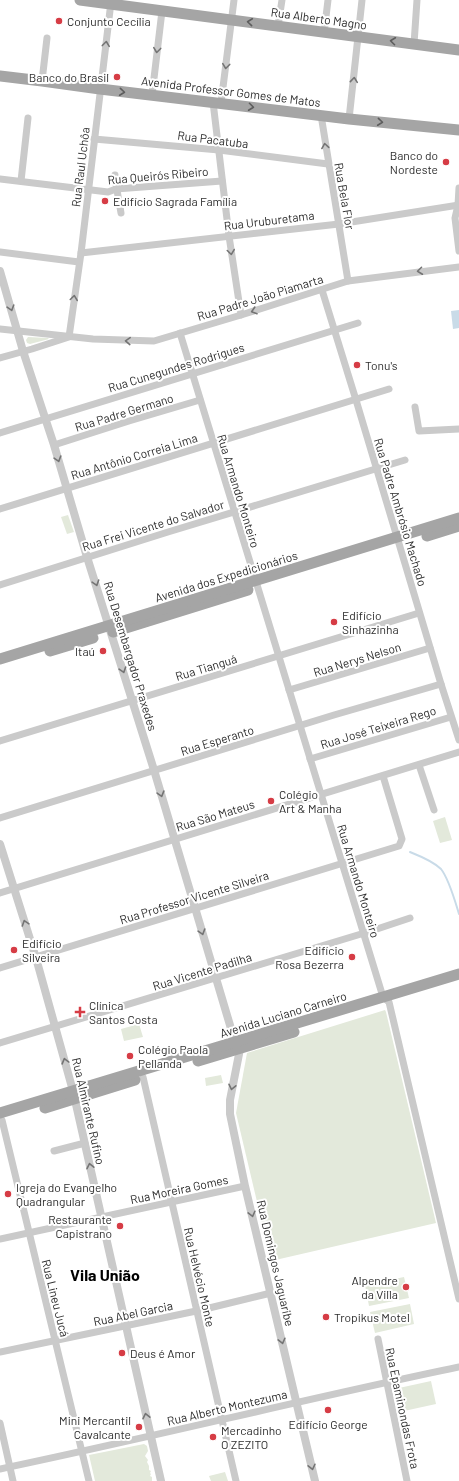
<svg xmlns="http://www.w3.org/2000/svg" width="459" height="1481" font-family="Barlow,sans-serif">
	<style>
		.green { fill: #e3e9db }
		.water { fill: #c9dbe8 }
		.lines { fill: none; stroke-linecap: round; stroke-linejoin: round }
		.stream { stroke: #c9dbe8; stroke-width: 2 }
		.minor { stroke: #cacaca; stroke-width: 7 }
		.tertiary { stroke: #cacaca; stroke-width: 8 }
		.primary { stroke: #a5a5a5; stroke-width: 11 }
		.oneway { stroke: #5d5d5d }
		.oneway2 { stroke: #747474 }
		.poi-dot { fill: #d63c45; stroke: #fff; stroke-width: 1.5 }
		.labels { text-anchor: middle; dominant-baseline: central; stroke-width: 4; stroke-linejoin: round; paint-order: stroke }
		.street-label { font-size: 12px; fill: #2d2d2d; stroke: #fff }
		.poi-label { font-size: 12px; fill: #2d2d2d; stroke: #fff; text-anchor: start }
		.district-label { font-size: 16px; font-weight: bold; fill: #000; stroke: #fff }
	</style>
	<rect width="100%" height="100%" fill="#fff"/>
	<g class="green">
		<polygon points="28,337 48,338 49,339 30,344 27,343 26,340"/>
		<polygon points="68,515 74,532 67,534 61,517"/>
		<polygon points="445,817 452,840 440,843 433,821"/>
		<polygon points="385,1010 386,1012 436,1223 271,1261 236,1113 247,1053"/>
		<polygon points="139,1024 143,1037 124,1041 121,1029"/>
		<polygon points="221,1075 223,1083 206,1086 205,1078"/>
		<polygon points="404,1277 409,1298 369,1306 365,1285"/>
		<polygon points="410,1304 414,1324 375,1333 370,1312"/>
		<polygon points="431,1381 436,1404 404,1411 399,1388"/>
		<polygon points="144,1444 147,1446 148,1451 145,1456 148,1460 147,1462 149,1466 149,1470 151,1471 150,1473 151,1474 150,1476 152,1477 152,1481 95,1481 89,1455"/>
		<polygon points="225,1472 228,1481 211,1481 209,1476"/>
	</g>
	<polygon class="water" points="459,310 459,328 453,329 451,311"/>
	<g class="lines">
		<path class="stream" d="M 410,852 C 420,856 433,861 441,869 C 449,879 455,901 459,914"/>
		<g class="minor">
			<polyline points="278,26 282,0"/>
			<polyline points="324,33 328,0"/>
			<polyline points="414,44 417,0"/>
			<polyline points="42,81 47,38"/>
			<polyline points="152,95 162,11"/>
			<polyline points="213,102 229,236 241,315"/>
			<polyline points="221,103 234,0"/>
			<polyline points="321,115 348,281"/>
			<polyline points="349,119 362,0"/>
			<polyline points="94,139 219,150 328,164"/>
			<path d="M 115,175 C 116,188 119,200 121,213"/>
			<polyline points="0,179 108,192 116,189 222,181"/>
			<polyline points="21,181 28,118"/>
			<polyline points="459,188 458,205 455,218 459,251"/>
			<polyline points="0,252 79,262"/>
			<polyline points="81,253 339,224 459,205"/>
			<polyline points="322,290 356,400 441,684 459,740"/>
			<polyline points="0,329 93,339 154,341 241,315 348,281 459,267"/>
			<polyline points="180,333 383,997 389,1002 459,1299"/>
			<polyline points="0,358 32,349 69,337 81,253 111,2"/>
			<polyline points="415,407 419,431 459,429"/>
			<polyline points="0,433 358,323"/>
			<polyline points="54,445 129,421 200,400"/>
			<polyline points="0,509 389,389"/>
			<polyline points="0,585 168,532 405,460"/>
			<polyline points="289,690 430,648"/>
			<polyline points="0,741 419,613"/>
			<polyline points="310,759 451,717"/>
			<polyline points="419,765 434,810"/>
			<polyline points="0,818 334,715 441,684"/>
			<polyline points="0,893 459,752"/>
			<polyline points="0,968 399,846 402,839 383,776"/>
			<polyline points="0,1043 371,931 410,918"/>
			<polyline points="143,1077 236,1481"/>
			<polyline points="2,1120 89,1481"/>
			<polyline points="54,1151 85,1143"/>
			<polyline points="0,1239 245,1186"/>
			<polyline points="378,1339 407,1481"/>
			<polyline points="0,1352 201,1310 271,1293"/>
			<polyline points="0,1423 13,1481"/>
			<path d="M 0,1469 C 153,1437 305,1399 459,1367"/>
		</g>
		<g class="tertiary">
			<polyline points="0,271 23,351 54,445 87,557 154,770 235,1042 240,1049 230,1100 230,1114 245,1186 315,1481"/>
			<polyline points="0,844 36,958 73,1091 161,1481"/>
		</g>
		<g class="primary">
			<polyline points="80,0 459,50"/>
			<polyline points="0,76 42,81 100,89 349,119 459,130"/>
			<polyline points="427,536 459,526"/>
			<polyline points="113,632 248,590"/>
			<polyline points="50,651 93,638"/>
			<polyline points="0,659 459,518"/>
			<polyline points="198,1061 294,1032"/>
			<polyline points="45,1108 135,1080"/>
			<polyline points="0,1113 459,974"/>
		</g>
	</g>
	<defs><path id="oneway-chevron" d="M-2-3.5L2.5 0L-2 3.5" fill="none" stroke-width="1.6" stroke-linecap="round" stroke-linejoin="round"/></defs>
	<g class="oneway">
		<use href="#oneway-chevron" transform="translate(250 22) rotate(-174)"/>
		<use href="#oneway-chevron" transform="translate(393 41) rotate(-173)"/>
		<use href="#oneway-chevron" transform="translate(122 92) rotate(6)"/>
		<use href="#oneway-chevron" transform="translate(251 107) rotate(7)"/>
		<use href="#oneway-chevron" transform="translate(380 122) rotate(6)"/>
	</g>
	<g class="oneway2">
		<use href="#oneway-chevron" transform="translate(106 44) rotate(-83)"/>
		<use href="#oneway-chevron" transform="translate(157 50) rotate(97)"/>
		<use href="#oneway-chevron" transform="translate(226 66) rotate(97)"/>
		<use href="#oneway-chevron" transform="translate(354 80) rotate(-84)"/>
		<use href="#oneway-chevron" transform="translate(325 146) rotate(-99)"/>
		<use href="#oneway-chevron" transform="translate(231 252) rotate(82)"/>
		<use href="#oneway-chevron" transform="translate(420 271) rotate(173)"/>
		<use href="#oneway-chevron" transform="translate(74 298) rotate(-82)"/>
		<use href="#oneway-chevron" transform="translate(11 308) rotate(73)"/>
		<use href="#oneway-chevron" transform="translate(254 311) rotate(162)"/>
		<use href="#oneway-chevron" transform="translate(128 341) rotate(-177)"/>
		<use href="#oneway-chevron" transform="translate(58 459) rotate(73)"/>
		<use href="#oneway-chevron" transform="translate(96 583) rotate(72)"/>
		<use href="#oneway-chevron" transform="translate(123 670) rotate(72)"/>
		<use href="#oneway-chevron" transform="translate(161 794) rotate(74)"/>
		<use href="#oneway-chevron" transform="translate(25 923) rotate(-108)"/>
		<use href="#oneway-chevron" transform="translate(202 932) rotate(73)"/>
		<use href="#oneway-chevron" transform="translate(65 1061) rotate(-105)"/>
		<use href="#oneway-chevron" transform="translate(232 1087) rotate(102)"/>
		<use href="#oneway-chevron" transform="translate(90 1166) rotate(-102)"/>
		<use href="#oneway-chevron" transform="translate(252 1214) rotate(76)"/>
		<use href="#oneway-chevron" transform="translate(282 1341) rotate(76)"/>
		<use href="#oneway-chevron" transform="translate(146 1416) rotate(-102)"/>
		<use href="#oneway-chevron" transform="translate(312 1467) rotate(77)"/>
	</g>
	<g class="poi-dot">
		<circle cx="59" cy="21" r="4"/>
		<circle cx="117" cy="77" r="4"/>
		<circle cx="446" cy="162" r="4"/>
		<circle cx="105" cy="201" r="4"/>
		<circle cx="357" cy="365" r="4"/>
		<circle cx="334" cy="622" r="4"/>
		<circle cx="103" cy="651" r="4"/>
		<circle cx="271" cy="801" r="4"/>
		<circle cx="14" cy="950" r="4"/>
		<circle cx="352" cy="957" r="4"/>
		<path d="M78 1006h4v4h4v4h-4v4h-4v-4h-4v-4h4z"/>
		<circle cx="130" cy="1056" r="4"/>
		<circle cx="8" cy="1194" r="4"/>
		<circle cx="120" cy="1226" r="4"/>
		<circle cx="406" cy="1287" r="4"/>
		<circle cx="326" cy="1317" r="4"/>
		<circle cx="122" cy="1353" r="4"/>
		<circle cx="328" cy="1410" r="4"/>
		<circle cx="139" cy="1427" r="4"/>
		<circle cx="213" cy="1437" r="4"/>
	</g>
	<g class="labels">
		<g class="street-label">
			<text transform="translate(319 18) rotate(8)">Rua Alberto Magno</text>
			<text transform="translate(231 91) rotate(7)">Avenida Professor Gomes de Matos</text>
			<text transform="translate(213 139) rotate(7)">Rua Pacatuba</text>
			<text transform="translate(80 167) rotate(-83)">Rua Raul Uchôa</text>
			<text transform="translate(158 175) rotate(-5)">Rua Queirós Ribeiro</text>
			<text transform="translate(345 196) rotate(80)">Rua Bela Flor</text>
			<text transform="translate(269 220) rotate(-7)">Rua Uruburetama</text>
			<text transform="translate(260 297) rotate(-17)">Rua Padre João Piamarta</text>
			<text transform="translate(176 367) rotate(-17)">Rua Cunegundes Rodrigues</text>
			<text transform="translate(124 412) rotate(-17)">Rua Padre Germano</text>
			<text transform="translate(134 456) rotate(-17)">Rua Antônio Correia Lima</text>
			<text transform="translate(239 491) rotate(73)">Rua Armando Monteiro</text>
			<text transform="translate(401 512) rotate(73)">Rua Padre Ambrósio Machado</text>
			<text transform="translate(153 525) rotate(-17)">Rua Frei Vicente do Salvador</text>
			<text transform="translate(226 576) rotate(-17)">Avenida dos Expedicionários</text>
			<text transform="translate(131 656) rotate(73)">Rua Desembargador Praxedes</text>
			<text transform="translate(357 659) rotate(-17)">Rua Nerys Nelson</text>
			<text transform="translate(206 667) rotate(-17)">Rua Tianguá</text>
			<text transform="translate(378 727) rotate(-17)">Rua José Teixeira Rego</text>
			<text transform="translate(217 740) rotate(-17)">Rua Esperanto</text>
			<text transform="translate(215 815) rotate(-17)">Rua São Mateus</text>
			<text transform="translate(359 881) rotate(73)">Rua Armando Monteiro</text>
			<text transform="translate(194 897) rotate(-17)">Rua Professor Vicente Silveira</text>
			<text transform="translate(202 971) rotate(-17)">Rua Vicente Padilha</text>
			<text transform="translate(283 1014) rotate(-17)">Avenida Luciano Carneiro</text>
			<text transform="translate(89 1111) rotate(77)">Rua Almirante Rufino</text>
			<text transform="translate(179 1189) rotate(-12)">Rua Moreira Gomes</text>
			<text transform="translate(276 1263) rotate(77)">Rua Domingos Jaguaribe</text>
			<text transform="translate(200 1277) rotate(77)">Rua Helvécio Monte</text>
			<text transform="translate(56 1298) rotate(76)">Rua Lineu Jucá</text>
			<text transform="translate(133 1313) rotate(-12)">Rua Abel Garcia</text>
			<text transform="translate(227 1407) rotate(-13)">Rua Alberto Montezuma</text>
			<text transform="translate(403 1408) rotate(78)">Rua Epaminondas Frota</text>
		</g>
		<g class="poi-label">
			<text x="67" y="21">Conjunto Cecília</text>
			<text x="109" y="77" text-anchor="end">Banco do Brasil</text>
			<text x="438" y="155" text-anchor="end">Banco do<tspan x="438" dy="14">Nordeste</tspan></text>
			<text x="113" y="201">Edifício Sagrada Família</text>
			<text x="365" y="365">Tonu's</text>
			<text x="342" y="615">Edifício<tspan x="342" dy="14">Sinhazinha</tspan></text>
			<text x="95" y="651" text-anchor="end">Itaú</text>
			<text x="279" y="794">Colégio<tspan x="279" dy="14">Art &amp; Manha</tspan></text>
			<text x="22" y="943">Edifício<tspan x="22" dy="14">Silveira</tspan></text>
			<text x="344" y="950" text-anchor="end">Edifício<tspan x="344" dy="14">Rosa Bezerra</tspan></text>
			<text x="89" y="1005">Clínica<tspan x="89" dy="14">Santos Costa</tspan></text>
			<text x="138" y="1049">Colégio Paola<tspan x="138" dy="14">Pellanda</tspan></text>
			<text x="16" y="1187">Igreja do Evangelho<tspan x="16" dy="14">Quadrangular</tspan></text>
			<text x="112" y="1219" text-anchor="end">Restaurante<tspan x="112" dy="14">Capistrano</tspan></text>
			<text x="398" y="1280" text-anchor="end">Alpendre<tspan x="398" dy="14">da Villa</tspan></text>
			<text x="334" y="1317">Tropikus Motel</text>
			<text x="130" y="1353">Deus é Amor</text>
			<text x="131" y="1420" text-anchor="end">Mini Mercantil<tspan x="131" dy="14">Cavalcante</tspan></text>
			<text x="328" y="1424" text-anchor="middle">Edifício George</text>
			<text x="221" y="1430">Mercadinho<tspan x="221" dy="14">O ZEZITO</tspan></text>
		</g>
		<g class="district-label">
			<text x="105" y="1274">Vila União</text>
		</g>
	</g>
</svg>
